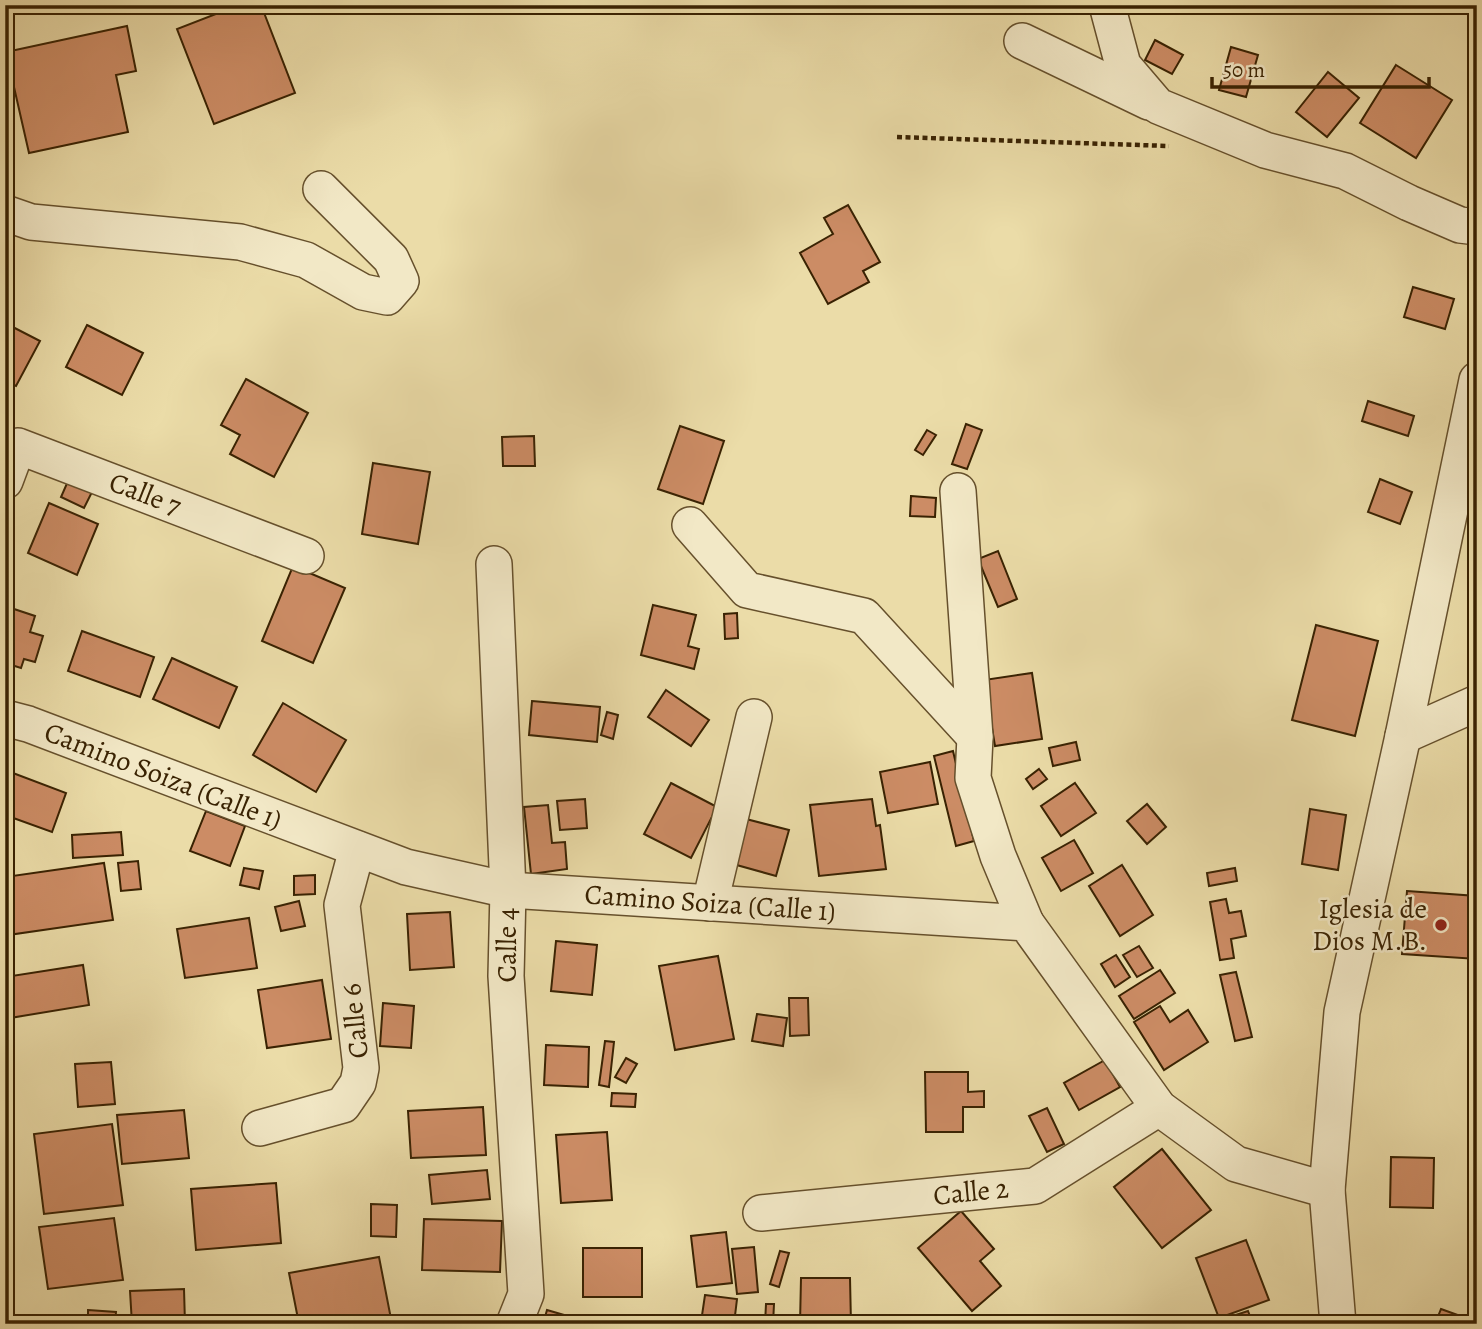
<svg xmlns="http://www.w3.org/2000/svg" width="1482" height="1329" font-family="Alegreya,serif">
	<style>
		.building { fill: #cc8c65; stroke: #392202; stroke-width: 2 }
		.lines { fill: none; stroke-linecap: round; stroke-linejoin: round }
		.minor-casing { stroke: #66502c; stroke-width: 38 }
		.path { stroke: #392202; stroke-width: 4.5; stroke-dasharray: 5 3.5; stroke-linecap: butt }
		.minor { stroke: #f2e8c6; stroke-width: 35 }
		.poi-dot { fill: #8f2418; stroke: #f2e8c6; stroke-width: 2.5 }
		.labels { text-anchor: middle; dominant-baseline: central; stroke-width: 5; stroke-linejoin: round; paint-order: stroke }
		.street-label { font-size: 28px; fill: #392202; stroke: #f2e8c6 }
		.poi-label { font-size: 28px; fill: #392202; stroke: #f2e8c6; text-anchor: end }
	</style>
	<rect width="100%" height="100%" fill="#ebdca8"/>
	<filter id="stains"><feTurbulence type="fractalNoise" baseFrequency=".00286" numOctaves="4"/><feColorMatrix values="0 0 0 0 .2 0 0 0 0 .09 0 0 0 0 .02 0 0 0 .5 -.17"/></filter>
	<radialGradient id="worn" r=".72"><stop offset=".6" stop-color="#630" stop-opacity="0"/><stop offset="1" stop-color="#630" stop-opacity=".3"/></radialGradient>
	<g class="building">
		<polygon points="239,5 261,5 295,93 214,124 177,29"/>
		<polygon points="127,26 136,71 116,75 128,132 29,153 6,52"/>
		<polygon points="1155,40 1183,55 1172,74 1145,60"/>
		<polygon points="1231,47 1258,55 1246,97 1219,90"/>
		<polygon points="1396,65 1452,100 1416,158 1360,123"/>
		<polygon points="1328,72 1359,98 1327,137 1296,112"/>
		<polygon points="848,205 880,262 863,271 869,282 828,304 800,253 833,234 824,218"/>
		<polygon points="1413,287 1454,299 1445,329 1404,317"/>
		<polygon points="5,323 40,341 16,386 5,381"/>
		<polygon points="87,325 143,353 122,395 66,367"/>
		<polygon points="246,379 308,413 274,477 230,454 240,435 221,425"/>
		<polygon points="1368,401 1414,416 1408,436 1362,421"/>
		<polygon points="966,424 982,430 967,469 952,464"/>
		<polygon points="680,426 724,441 703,504 658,489"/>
		<polygon points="927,430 936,435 923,455 915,450"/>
		<polygon points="534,436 535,466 503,466 502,437"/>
		<polygon points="373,463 430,472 418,544 362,534"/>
		<polygon points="1380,479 1412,492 1400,524 1368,512"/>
		<polygon points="68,481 92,492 84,508 61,497"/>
		<polygon points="911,496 936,498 935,517 910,516"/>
		<polygon points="49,503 98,524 77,575 28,553"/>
		<polygon points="998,551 1017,599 998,607 978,559"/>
		<polygon points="293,566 345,588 313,663 262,641"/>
		<polygon points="653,605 696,615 688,646 699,649 694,669 641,655"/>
		<polygon points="5,606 35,616 30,632 43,636 35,662 24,659 21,668 5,663"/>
		<polygon points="737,613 738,638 725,639 724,614"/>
		<polygon points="1316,625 1378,641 1355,736 1292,720"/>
		<polygon points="82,631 154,657 140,697 68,671"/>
		<polygon points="172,658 237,687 219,728 153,699"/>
		<polygon points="1032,673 1042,739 995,746 984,680"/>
		<polygon points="666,690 709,720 691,746 648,717"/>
		<polygon points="532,701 600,707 597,742 529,735"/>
		<polygon points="283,703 346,740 316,792 253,755"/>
		<polygon points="607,712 618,715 613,739 601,735"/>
		<polygon points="1076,742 1080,760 1053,766 1049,748"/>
		<polygon points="953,751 974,841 956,846 934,756"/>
		<polygon points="930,762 938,804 888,813 880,772"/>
		<polygon points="1039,769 1047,779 1033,789 1026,779"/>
		<polygon points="5,770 66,793 52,832 5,815"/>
		<polygon points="671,783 717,807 691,858 644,834"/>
		<polygon points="1075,783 1096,813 1061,836 1041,806"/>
		<polygon points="585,799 587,828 560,830 557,801"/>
		<polygon points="872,799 876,826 880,825 886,869 819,876 810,805"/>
		<polygon points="1147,804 1166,827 1147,844 1127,821"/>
		<polygon points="548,805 552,843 565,842 567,869 531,874 524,807"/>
		<polygon points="1310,809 1346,815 1338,870 1302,864"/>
		<polygon points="206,811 245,826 230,866 190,851"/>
		<polygon points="746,819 789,830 776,876 733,864"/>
		<polygon points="121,832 123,855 73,858 72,835"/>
		<polygon points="1074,840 1093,873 1061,891 1042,858"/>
		<polygon points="138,861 141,889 121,891 118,863"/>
		<polygon points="104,863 113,920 8,935 5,916 5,877"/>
		<polygon points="1122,865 1153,915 1120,936 1089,886"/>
		<polygon points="244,868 263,871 259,889 240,885"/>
		<polygon points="1235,868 1237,881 1209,886 1207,873"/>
		<polygon points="315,875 315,894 294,895 294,876"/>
		<polygon points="1407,891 1477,896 1477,959 1402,954"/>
		<polygon points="1226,899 1229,913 1241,911 1246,936 1231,939 1234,958 1220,960 1210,902"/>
		<polygon points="299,901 305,926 281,931 275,907"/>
		<polygon points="450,912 454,967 410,970 407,914"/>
		<polygon points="249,918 257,968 185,978 177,929"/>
		<polygon points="556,941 597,945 592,995 551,991"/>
		<polygon points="1139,946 1153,968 1137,977 1123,955"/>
		<polygon points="1116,955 1130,977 1115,987 1101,964"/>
		<polygon points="718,956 734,1039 675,1050 659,966"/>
		<polygon points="83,965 89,1005 10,1018 5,991 5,977"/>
		<polygon points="1160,970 1175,993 1134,1019 1119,996"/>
		<polygon points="1236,972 1252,1037 1235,1041 1220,975"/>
		<polygon points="322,980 331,1039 267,1048 258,990"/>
		<polygon points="789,998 808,998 809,1035 790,1036"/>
		<polygon points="383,1003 414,1006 411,1048 380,1046"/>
		<polygon points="1160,1006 1170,1022 1188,1010 1208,1042 1164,1070 1134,1022"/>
		<polygon points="757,1014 787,1018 783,1046 752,1041"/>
		<polygon points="605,1041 614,1042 609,1087 599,1085"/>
		<polygon points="546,1045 589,1047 588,1087 544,1085"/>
		<polygon points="626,1058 637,1064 626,1083 615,1077"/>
		<polygon points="1105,1060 1120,1087 1079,1110 1064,1083"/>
		<polygon points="111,1062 115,1104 78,1107 75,1064"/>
		<polygon points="925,1072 968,1072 968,1092 984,1091 984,1107 963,1107 963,1132 926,1132"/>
		<polygon points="612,1093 636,1094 635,1107 611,1106"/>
		<polygon points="483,1107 486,1155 411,1158 408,1111"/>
		<polygon points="1047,1108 1064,1144 1047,1152 1029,1116"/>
		<polygon points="184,1110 189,1158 122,1164 117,1115"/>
		<polygon points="112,1124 123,1205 44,1214 34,1134"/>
		<polygon points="607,1132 612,1200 561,1203 556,1135"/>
		<polygon points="1162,1149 1211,1210 1162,1248 1114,1187"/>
		<polygon points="1391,1157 1434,1158 1433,1208 1390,1207"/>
		<polygon points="487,1170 490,1199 432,1204 429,1175"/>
		<polygon points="276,1183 281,1243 196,1250 191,1189"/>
		<polygon points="371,1204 397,1205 396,1237 371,1236"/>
		<polygon points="961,1211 994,1249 980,1261 1001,1286 972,1311 918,1248"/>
		<polygon points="114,1218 123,1280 48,1289 39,1227"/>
		<polygon points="424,1219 502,1221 500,1272 422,1270"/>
		<polygon points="726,1232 732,1283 697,1287 691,1236"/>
		<polygon points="1246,1240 1269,1300 1219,1318 1196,1258"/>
		<polygon points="754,1247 758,1292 737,1294 732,1249"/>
		<rect x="583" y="1248" width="59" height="49"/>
		<polygon points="780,1251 789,1253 779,1287 770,1284"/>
		<polygon points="379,1257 392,1324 299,1324 289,1273"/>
		<polygon points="801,1278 850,1278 851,1324 800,1324"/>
		<polygon points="184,1289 185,1324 132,1324 130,1291"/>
		<polygon points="705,1295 737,1299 734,1324 701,1322"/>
		<polygon points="766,1304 774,1304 773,1324 765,1324"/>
		<polygon points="1441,1309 1477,1322 1477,1324 1435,1324"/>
		<polygon points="88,1310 116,1312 115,1324 88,1324"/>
		<polygon points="547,1310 595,1324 543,1324"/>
		<polygon points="1248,1311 1253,1324 1222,1324 1220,1320"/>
	</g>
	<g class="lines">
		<defs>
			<g id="minor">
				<polyline points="1107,5 1123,65 1158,106 1265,150 1345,171 1409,203 1460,225 1477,227"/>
				<polyline points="1022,41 1149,102"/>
				<polyline points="5,213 31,222 240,242 306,260 363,292 387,297 401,281 391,259 321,189"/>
				<polyline points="5,481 18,446 306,556"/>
				<polyline points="958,491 975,737 973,778 998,856 1026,923"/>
				<polyline points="690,525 747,590 864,616 975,737"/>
				<polyline points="494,564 508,890 506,976 526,1294 514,1324"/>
				<polyline points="5,718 28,724 406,867 508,890 1026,923 1159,1108 1236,1164 1327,1190"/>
				<polyline points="1403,736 1477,703"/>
				<polyline points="710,903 754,717"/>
				<polyline points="260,1128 343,1105 358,1083 361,1068 342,905 357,849"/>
				<polyline points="761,1213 1035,1186 1159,1108"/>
				<polyline points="1338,1324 1327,1190 1342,1012 1403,736 1477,380"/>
			</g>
		</defs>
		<use href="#minor" class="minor-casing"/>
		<polyline class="path" points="897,137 1169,146"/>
		<use href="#minor" class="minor"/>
	</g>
	<circle class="poi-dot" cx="1441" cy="925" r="7"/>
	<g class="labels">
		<g class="street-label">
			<text transform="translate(145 494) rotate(21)">Calle 7</text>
			<text transform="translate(163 776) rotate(21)">Camino Soiza (Calle 1)</text>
			<text transform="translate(710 903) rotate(4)">Camino Soiza (Calle 1)</text>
			<text transform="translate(507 945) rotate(-90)">Calle 4</text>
			<text transform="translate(355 1021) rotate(-96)">Calle 6</text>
			<text transform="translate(971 1192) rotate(-6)">Calle 2</text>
		</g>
		<g class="poi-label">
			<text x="1427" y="909">Iglesia de<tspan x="1427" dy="32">Dios M.B.</tspan></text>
		</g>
	</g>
	<rect width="1482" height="1329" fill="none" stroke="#ebdca8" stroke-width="28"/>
	<rect x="7" y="7" width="1468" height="1315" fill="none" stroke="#392202" stroke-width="3.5"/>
	<rect x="14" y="14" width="1454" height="1301" fill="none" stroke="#392202" stroke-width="2"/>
	<path d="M1212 77v10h217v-10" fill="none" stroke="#392202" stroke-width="3.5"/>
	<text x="1223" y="77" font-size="21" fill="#392202" stroke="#f2e8c6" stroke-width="5" paint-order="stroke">50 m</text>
	<rect width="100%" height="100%" filter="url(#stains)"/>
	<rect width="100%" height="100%" fill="url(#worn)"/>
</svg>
